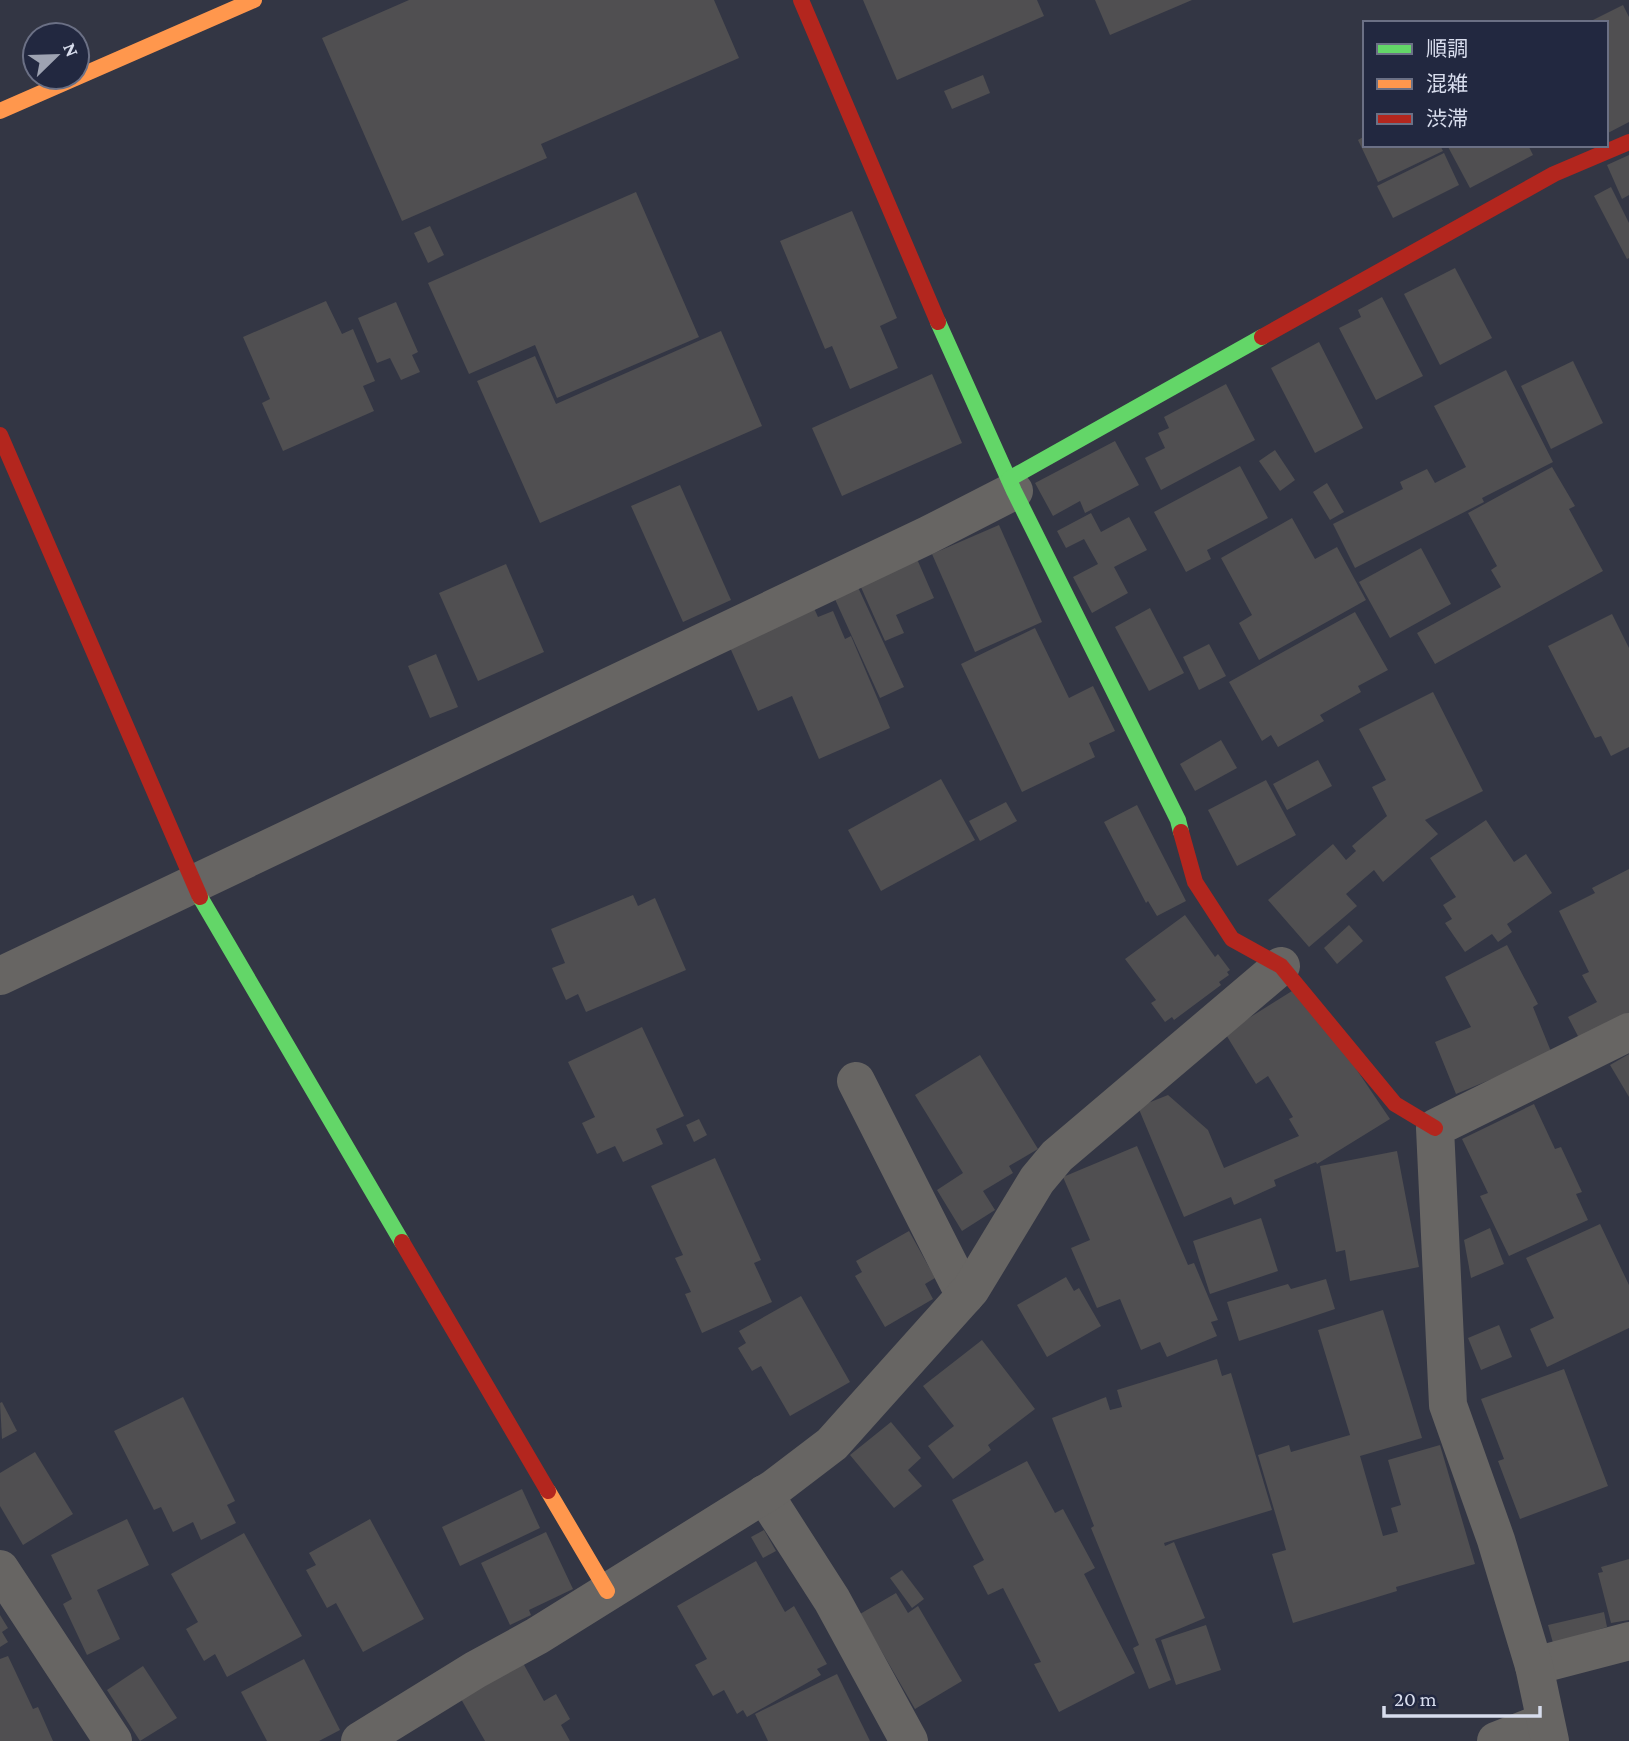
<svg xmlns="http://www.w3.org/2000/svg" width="1629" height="1741" font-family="'Crimson Pro','Noto Sans JP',serif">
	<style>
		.building { fill: #504f51 }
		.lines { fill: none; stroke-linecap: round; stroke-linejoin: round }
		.street { stroke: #676563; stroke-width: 38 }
		.fast { stroke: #63d668; stroke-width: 16 }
		.slow { stroke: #ff974d; stroke-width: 16 }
		.jam { stroke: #b3261e; stroke-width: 16 }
	</style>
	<rect width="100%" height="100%" fill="#333644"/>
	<g class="building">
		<polygon points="409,0 714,0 739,58 541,144 547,158 402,221 322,38"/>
		<polygon points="863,0 1037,0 1044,16 897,80"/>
		<polygon points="1095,0 1192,0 1110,35"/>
		<polygon points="1623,5 1629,17 1629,122 1606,134 1606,23 1587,23"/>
		<polygon points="983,75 990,93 952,109 944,91"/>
		<polygon points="1365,136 1365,145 1440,145 1443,151 1378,182 1358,140"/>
		<polygon points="1447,145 1528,145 1533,155 1470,188"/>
		<polygon points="1444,153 1459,185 1393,218 1377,186"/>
		<polygon points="1629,155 1629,195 1622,199 1607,165"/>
		<polygon points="1611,187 1629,223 1629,258 1627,259 1594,196"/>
		<polygon points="636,192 699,337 557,398 535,345 469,374 428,283"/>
		<polygon points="852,211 897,318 880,326 898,368 850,389 832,346 825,349 780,241"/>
		<polygon points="430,226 444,255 428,263 414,233"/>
		<polygon points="1455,268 1492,338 1440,365 1404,294"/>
		<polygon points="1382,297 1423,376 1376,400 1339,328 1361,317 1358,310"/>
		<polygon points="326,301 342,334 353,329 375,381 363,386 374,411 283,451 262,403 270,399 243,337"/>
		<polygon points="396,302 418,352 412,355 420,372 401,380 390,358 377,363 358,318"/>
		<polygon points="721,331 762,426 540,523 477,381 535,356 556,404"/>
		<polygon points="1319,342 1363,428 1315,453 1271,368"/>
		<polygon points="1573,361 1603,423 1551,449 1521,386"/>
		<polygon points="1506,370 1553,462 1482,498 1484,502 1355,568 1333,524 1403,489 1400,482 1427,469 1435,483 1466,467 1434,406"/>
		<polygon points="932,374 962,443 842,496 812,428"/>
		<polygon points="1226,384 1255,440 1161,490 1145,458 1165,448 1158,433 1169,428 1164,417"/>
		<polygon points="1115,441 1139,485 1085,513 1080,501 1053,516 1035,483"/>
		<polygon points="1275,450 1295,480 1280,491 1259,461"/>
		<polygon points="1240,466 1268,518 1207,550 1211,559 1186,572 1154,512"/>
		<polygon points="1552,467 1575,506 1569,509 1603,571 1435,664 1417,633 1501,587 1491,570 1497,566 1468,513"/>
		<polygon points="1327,483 1344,512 1330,520 1313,492"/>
		<polygon points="680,485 731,600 683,622 631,506"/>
		<polygon points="1091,513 1101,532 1129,517 1147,550 1114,567 1128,593 1092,613 1073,577 1098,564 1084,539 1066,548 1057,531"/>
		<polygon points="1292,518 1315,559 1337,547 1366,600 1259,660 1239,623 1252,615 1221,558"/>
		<polygon points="999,525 1042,622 975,652 932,554"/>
		<polygon points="1421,548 1451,604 1390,638 1359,582"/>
		<polygon points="917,559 934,598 896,615 904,633 885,641 860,585"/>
		<polygon points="506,564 544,652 478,681 439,593"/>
		<polygon points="857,585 904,687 880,698 834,597"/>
		<polygon points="813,606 818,617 833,611 845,639 851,636 890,728 819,759 792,696 758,711 728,643"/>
		<polygon points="1150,608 1184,673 1149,691 1115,627"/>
		<polygon points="1355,612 1388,670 1358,686 1361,692 1320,715 1324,721 1278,747 1271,735 1262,741 1229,682"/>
		<polygon points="1612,614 1629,648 1629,747 1611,756 1601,736 1595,738 1548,646"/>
		<polygon points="1035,628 1069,698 1093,686 1115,731 1089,743 1095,757 1022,792 961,664"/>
		<polygon points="1209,644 1226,676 1199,690 1183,657"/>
		<polygon points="436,654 458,707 430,718 408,666"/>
		<polygon points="1433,692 1483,791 1425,820 1438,834 1383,882 1374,870 1346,894 1357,906 1309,947 1268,900 1333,844 1346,860 1356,851 1352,846 1387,816 1372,787 1386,780 1359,729"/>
		<polygon points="1221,740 1237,768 1195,791 1180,764"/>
		<polygon points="1318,760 1332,786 1287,810 1273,784"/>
		<polygon points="941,779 975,840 881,891 848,830"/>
		<polygon points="1266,780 1296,835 1237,866 1208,810"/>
		<polygon points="1006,802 1017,821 980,841 969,821"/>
		<polygon points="1137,805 1186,901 1157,916 1148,901 1146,903 1104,822"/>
		<polygon points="1486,820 1514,862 1526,854 1552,893 1507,924 1512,932 1498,942 1492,934 1465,952 1445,923 1452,919 1443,905 1456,897 1430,858"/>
		<polygon points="1629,869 1629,1013 1579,1038 1568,1017 1597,1002 1582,975 1589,972 1559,911 1595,893 1592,888"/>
		<polygon points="633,895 638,906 655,898 686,970 586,1012 578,994 566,1000 552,968 565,963 551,929"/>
		<polygon points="1185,915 1215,957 1218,954 1230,970 1227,972 1229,975 1219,982 1221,985 1174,1020 1172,1017 1165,1022 1151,1003 1156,1000 1125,959"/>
		<polygon points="1349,925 1363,941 1337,964 1324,948"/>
		<polygon points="1507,945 1538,1004 1533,1007 1552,1054 1456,1094 1435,1042 1471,1027 1445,977"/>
		<polygon points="1300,986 1390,1119 1317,1164 1316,1162 1274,1180 1276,1186 1234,1205 1231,1197 1184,1217 1138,1107 1168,1095 1208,1130 1224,1168 1299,1136 1289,1119 1293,1117 1268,1076 1256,1084 1225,1033"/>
		<polygon points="642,1027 684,1116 656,1129 663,1144 623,1162 615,1146 597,1154 582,1123 595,1117 568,1062"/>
		<polygon points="1629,1054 1629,1097 1610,1065"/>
		<polygon points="980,1055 1038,1149 1009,1166 1013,1173 983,1191 995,1210 962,1231 937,1190 963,1173 915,1095"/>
		<polygon points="1534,1104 1555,1149 1561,1147 1582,1192 1576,1194 1588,1220 1509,1256 1480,1196 1488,1193 1462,1139"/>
		<polygon points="699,1119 707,1135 694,1142 686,1125"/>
		<polygon points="1137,1146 1188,1265 1194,1263 1218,1320 1211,1322 1217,1336 1167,1357 1160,1342 1141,1350 1120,1299 1097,1308 1071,1248 1090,1240 1063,1177"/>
		<polygon points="1397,1151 1419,1267 1350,1281 1345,1250 1336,1252 1320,1166"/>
		<polygon points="715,1158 761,1260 754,1263 772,1302 702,1333 685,1294 691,1292 675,1258 683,1255 651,1186"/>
		<polygon points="1261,1218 1278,1271 1210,1294 1193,1241"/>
		<polygon points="1600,1224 1629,1285 1629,1328 1547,1367 1530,1329 1554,1318 1526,1258"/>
		<polygon points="1490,1228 1504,1264 1471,1278 1464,1240"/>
		<polygon points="909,1231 935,1278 925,1284 933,1299 885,1327 855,1276 862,1272 856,1261"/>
		<polygon points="1066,1277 1074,1291 1079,1288 1101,1326 1047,1357 1017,1305"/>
		<polygon points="1326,1279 1335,1309 1239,1341 1227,1302 1288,1284 1291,1289"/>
		<polygon points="801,1296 850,1382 790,1416 761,1366 752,1371 738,1348 746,1343 739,1331"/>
		<polygon points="1383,1310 1422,1438 1360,1456 1383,1536 1398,1532 1391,1508 1401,1505 1388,1460 1440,1445 1475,1564 1396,1587 1397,1591 1293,1623 1272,1554 1286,1550 1258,1455 1289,1445 1291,1452 1350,1435 1318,1330"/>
		<polygon points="1499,1325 1512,1357 1481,1370 1468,1338"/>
		<polygon points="982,1340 1035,1409 988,1445 991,1450 953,1479 928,1446 954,1426 923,1386"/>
		<polygon points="1217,1359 1222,1376 1231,1373 1272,1510 1164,1543 1165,1546 1174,1542 1205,1618 1155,1639 1171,1680 1149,1689 1133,1648 1139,1645 1091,1528 1094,1526 1052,1418 1106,1397 1110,1410 1122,1407 1117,1390"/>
		<polygon points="1564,1369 1608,1486 1520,1519 1498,1461 1504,1459 1481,1399"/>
		<polygon points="183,1397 235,1501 227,1505 236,1523 201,1540 193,1522 173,1532 161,1507 154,1510 114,1431"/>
		<polygon points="2,1402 17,1431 2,1439 0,1403"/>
		<polygon points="891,1422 921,1458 908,1470 922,1486 894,1508 850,1455"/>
		<polygon points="35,1452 73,1514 23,1545 0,1506 0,1473"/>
		<polygon points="1027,1461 1055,1513 1063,1509 1095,1568 1084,1574 1135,1673 1059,1712 1034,1664 1041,1662 1003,1588 988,1595 973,1566 984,1560 952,1500"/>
		<polygon points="522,1489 540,1528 460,1566 442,1527"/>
		<polygon points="127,1519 149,1565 97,1590 120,1639 87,1655 63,1604 72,1599 51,1555"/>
		<polygon points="370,1519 424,1619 363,1652 336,1603 327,1608 306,1570 316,1565 309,1553"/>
		<polygon points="764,1530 776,1551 763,1558 751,1537"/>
		<polygon points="546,1532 573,1589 529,1610 531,1615 510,1625 481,1563"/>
		<polygon points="244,1533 302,1636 227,1677 215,1654 204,1661 186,1629 198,1622 171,1574"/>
		<polygon points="1629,1559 1629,1620 1611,1623 1598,1573 1603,1572 1601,1567"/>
		<polygon points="756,1561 785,1612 794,1606 827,1664 817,1669 821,1675 747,1717 743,1710 737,1714 724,1690 713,1696 695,1665 707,1659 677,1606"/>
		<polygon points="902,1570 924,1599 912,1608 890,1578"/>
		<polygon points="896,1593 908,1613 918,1606 962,1681 915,1709 860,1614"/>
		<polygon points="1604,1612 1607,1627 1553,1643 1548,1625"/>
		<polygon points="0,1615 8,1628 2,1632 8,1642 0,1647"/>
		<polygon points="1206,1625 1221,1670 1176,1685 1161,1640"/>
		<polygon points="8,1656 33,1709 38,1707 53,1741 0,1741 0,1659"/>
		<polygon points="304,1659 340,1730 319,1741 267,1741 241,1692"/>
		<polygon points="523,1663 544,1701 556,1694 570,1719 561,1725 570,1741 485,1741 461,1699"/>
		<polygon points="143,1666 177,1718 140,1741 107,1690"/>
		<polygon points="837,1674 870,1741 768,1741 755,1714"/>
	</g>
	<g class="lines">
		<g class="street">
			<polyline points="0,976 928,535 1014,491"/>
			<polyline points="856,1081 965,1296"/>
			<polyline points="764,1494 832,1600 909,1741"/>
			<polyline points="0,1569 113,1741"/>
			<polyline points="1534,1666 1629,1641"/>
			<polyline points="360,1741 475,1670 537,1636 773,1489 832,1444 971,1289 1037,1180 1057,1156 1281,966"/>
			<polyline points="1496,1741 1544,1722"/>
			<polyline points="1550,1741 1534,1666 1496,1540 1448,1405 1435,1128 1629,1032"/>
		</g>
		<g class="fast">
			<polyline points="938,322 1014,491 1178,820 1181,832"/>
			<polyline points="1009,479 1262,337"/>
			<polyline points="200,897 402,1242"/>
		</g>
		<g class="slow">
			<polyline points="0,111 254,0"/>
			<polyline points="548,1491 607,1591"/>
		</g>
		<g class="jam">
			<polyline points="801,0 938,322"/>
			<polyline points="1262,337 1554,174 1629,142"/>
			<polyline points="0,435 200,897"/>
			<polyline points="1181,832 1195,882 1232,939 1281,966 1395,1104 1435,1128"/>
			<polyline points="402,1242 548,1491"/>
		</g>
	</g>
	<rect x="1363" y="21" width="245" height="126" fill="#222840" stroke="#6b7085" stroke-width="2"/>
	<rect x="1377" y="44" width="35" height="10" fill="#63d668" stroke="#6b7085" stroke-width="2"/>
	<text x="1426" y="56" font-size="21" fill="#d8dded">順調</text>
	<rect x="1377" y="79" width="35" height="10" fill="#ff974d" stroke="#6b7085" stroke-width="2"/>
	<text x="1426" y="91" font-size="21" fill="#d8dded">混雑</text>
	<rect x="1377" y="114" width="35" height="10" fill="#b3261e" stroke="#6b7085" stroke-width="2"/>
	<text x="1426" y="126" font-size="21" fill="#d8dded">渋滞</text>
	<g transform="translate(56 56) rotate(67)"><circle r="33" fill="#222840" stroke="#6b7085" stroke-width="2"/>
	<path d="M0-5L12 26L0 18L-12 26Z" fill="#9ea3b2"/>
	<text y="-10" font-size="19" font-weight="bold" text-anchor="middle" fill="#d8dded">N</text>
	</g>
	<path d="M1384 1706v10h156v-10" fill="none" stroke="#d8dded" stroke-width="3.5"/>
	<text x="1394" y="1706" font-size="21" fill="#d8dded" stroke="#222840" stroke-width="5" paint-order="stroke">20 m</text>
</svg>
